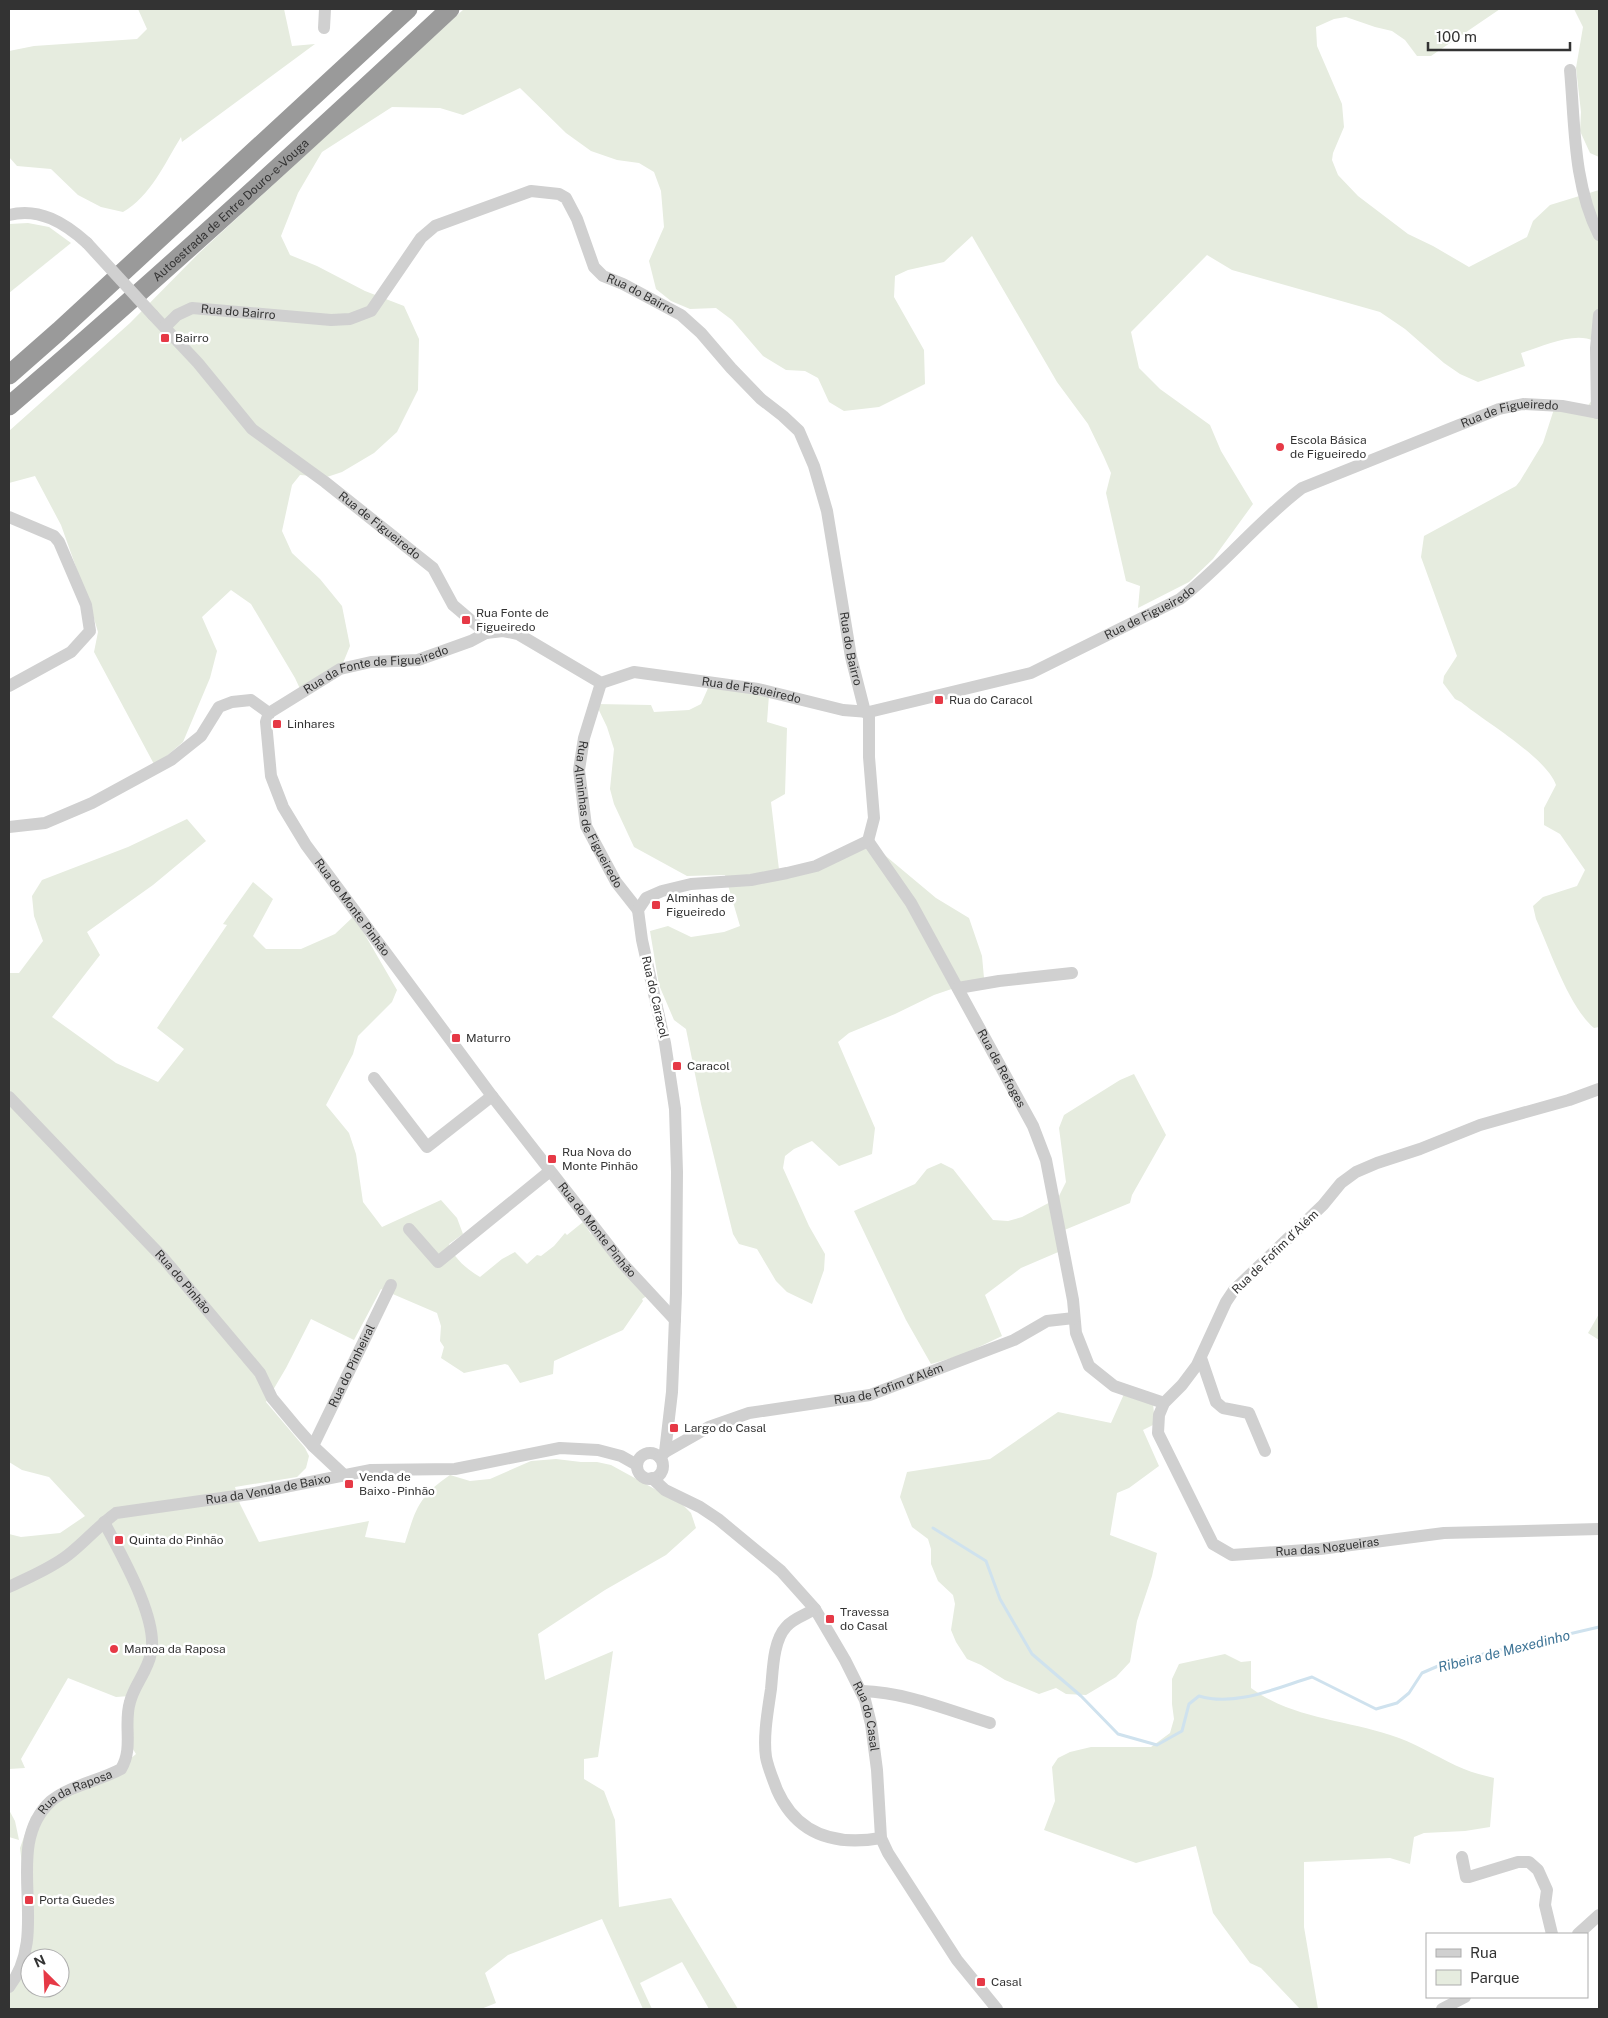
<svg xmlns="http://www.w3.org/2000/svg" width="1608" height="2018" font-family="'Public Sans',sans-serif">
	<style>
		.green { fill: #e6ecdf; fill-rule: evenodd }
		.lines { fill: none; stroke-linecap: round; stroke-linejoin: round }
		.stream { stroke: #cfe2ee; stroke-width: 3 }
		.minor { stroke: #d0d0d0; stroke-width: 12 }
		.highway { stroke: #9a9a9a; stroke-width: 19 }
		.minor-bridge { stroke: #d0d0d0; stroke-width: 12 }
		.poi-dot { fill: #e63946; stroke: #fff; stroke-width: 2 }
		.labels { text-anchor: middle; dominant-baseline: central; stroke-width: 5; stroke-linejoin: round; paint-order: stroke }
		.street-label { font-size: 12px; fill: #333; stroke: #fff }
		.poi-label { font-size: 12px; fill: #333; stroke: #fff; text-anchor: start }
		.water-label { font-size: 14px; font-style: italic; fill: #3f7597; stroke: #fff }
	</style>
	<rect width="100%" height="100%" fill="#fff"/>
	<g class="green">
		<path d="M 138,9 L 284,9 L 292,46 L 315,44 L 182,142 L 181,137 C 165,163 150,197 123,212 L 101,207 L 78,195 L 51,169 L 17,166 L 9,157 L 9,51 L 34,46 L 137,39 L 147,29 Z"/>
		<path d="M 464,9 L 1500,9 L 1431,56 L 1417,56 L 1405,40 L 1392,31 L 1375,27 L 1346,17 L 1334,19 L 1316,27 L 1317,46 L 1342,104 L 1344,127 L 1333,153 L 1332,160 L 1338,175 L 1358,196 L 1408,234 L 1433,246 L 1469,267 L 1527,237 L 1533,221 L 1550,205 L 1599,190 L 1599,1027 L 1594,1028 C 1569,1007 1550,950 1536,919 L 1533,906 L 1543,897 L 1577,886 L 1585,870 L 1560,834 L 1544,825 L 1544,808 L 1556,785 C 1547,758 1484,721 1461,702 L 1455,699 L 1443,683 L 1444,676 L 1457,656 L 1421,557 L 1424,536 L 1516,486 L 1520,481 L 1543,443 L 1555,406 L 1587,407 L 1592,400 L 1594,341 C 1574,331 1542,347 1521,353 L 1525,366 L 1478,382 L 1460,374 L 1444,363 L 1405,329 L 1380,312 L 1232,270 L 1207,255 L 1131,332 L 1139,368 L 1160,389 L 1210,425 L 1221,451 L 1253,504 L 1213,559 L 1189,582 L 1138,608 L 1140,586 L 1126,581 L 1106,493 L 1111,473 L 1104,457 L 1088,424 L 1057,382 L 972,236 L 944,262 L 908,270 L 895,276 L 894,297 L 924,350 L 925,384 L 879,407 L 844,411 L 829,402 L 818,378 L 805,371 L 786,370 L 763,356 L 732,320 L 716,308 L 690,309 L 671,301 L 656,289 L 649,261 L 664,227 L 661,191 L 654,172 L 639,163 L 617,160 L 591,151 L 566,133 L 520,88 L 463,115 L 440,108 L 392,107 L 322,152 L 298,193 L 281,236 L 290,255 L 317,266 L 365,291 L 404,306 L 419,339 L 418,390 L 397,432 L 374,453 L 342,472 L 327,477 L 300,475 L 292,485 L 282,531 L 292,553 L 320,579 L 342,606 L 350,646 L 343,663 L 302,693 L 295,678 L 251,604 L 231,590 L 202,617 L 217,651 L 210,678 L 183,742 L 155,766 L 94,652 L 98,632 L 92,612 L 61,525 L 35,476 L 9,483 L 9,431 L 130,323 L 198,254 Z"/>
		<polygon points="1574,9 1599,9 1599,157 1590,153 1580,131 1581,112 1576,68 1583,27"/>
		<polygon points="28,223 49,227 71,243 9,293 9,224"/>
		<polygon points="709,686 769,695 767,722 787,728 785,794 771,802 780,878 869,842 936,898 969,918 982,956 984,978 934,995 895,1014 849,1033 838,1042 875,1128 872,1154 839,1166 812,1141 794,1149 785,1156 783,1168 809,1226 825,1254 824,1270 812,1304 787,1292 776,1281 757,1249 739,1244 733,1234 701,1104 686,1029 674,1020 659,985 650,931 668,926 691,937 724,932 740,926 725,875 687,876 634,847 614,804 610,789 614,749 607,727 596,704 651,705 654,712 689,710 701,704"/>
		<path d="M 187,819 L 206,841 L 153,885 L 87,932 L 100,955 L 52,1017 L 116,1063 L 158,1082 L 184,1049 L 157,1028 L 227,925 L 223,924 L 253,882 L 273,899 L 253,936 L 266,949 L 301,949 L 335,934 L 354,916 L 397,990 L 392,1002 L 358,1036 L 353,1054 L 326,1105 L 349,1133 L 356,1154 L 363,1202 L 382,1227 L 441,1200 L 457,1218 L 463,1234 L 449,1244 C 454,1259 467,1269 480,1277 L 502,1259 L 515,1252 L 527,1264 L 537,1255 L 541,1256 L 554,1246 L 565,1233 L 567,1235 L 583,1222 L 591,1234 L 597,1230 L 650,1294 L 642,1299 L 643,1301 L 623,1330 L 554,1361 L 553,1374 L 520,1383 L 508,1365 L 505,1364 L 464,1373 L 441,1358 L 444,1347 L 440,1341 L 441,1326 L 437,1313 L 381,1289 L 354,1340 L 311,1319 L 286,1368 L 266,1402 L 305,1448 L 309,1456 L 306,1468 L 297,1477 L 235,1487 L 240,1504 L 259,1542 L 369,1521 L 365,1537 L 405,1543 C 416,1508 419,1496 450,1475 L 470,1481 L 490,1479 L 531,1461 L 556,1459 L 581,1462 L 597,1462 L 611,1465 L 682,1504 L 691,1513 L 696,1528 L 666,1555 L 605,1590 L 538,1634 L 545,1680 L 613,1651 L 598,1757 L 584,1759 L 584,1779 L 604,1791 L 615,1820 L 619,1907 L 671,1898 L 738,2009 L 709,2009 L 682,1962 L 640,1983 L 652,2009 L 643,2009 L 602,1919 L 508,1955 L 485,1973 L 496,2003 L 481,2009 L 9,2009 L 9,1985 L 24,1961 L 28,1913 L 20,1848 L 31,1817 L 58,1794 L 109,1777 L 136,1754 L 131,1746 L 130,1696 L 116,1697 L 68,1678 L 21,1759 L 25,1768 L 9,1769 L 9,1534 L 21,1537 L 60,1533 L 85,1516 L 49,1477 L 22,1470 L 9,1462 L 9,973 L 19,973 L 43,941 L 34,916 L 32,896 L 42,880 L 128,847 ZM 30,1958 L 60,1958 L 60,1988 L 30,1988 Z"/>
		<polygon points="1134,1074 1166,1135 1132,1195 1130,1203 1062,1231 1063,1250 1021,1268 985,1295 1002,1336 962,1355 931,1364 906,1320 854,1211 915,1184 927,1169 941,1163 953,1169 993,1220 1008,1221 1022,1217 1058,1198 1066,1182 1059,1128 1064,1115 1120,1080"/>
		<polygon points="1599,1314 1599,1340 1588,1333"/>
		<polygon points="1124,1394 1153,1403 1155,1424 1143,1430 1159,1466 1129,1488 1117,1493 1110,1535 1157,1553 1152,1576 1137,1621 1130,1662 1116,1677 1086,1695 1066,1694 1056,1688 1039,1694 1005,1680 981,1665 967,1659 956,1642 951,1630 955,1604 953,1595 938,1581 931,1564 931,1549 928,1539 912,1527 900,1497 907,1472 990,1459 1058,1412 1111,1423"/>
		<path d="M 1225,1654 L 1241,1662 L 1251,1661 L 1251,1688 C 1294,1720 1350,1720 1399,1738 C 1421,1746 1442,1760 1464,1769 C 1473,1773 1484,1775 1494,1778 L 1490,1827 L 1465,1831 L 1424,1833 L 1414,1837 L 1410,1864 L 1390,1858 L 1304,1862 L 1304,1927 L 1318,2009 L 1300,2009 L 1261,1968 L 1250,1963 L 1213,1913 L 1196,1846 L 1136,1863 L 1044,1830 L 1055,1801 L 1052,1767 L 1058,1758 L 1070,1752 L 1091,1747 L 1151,1747 L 1170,1733 L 1174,1719 L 1172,1704 L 1172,1679 L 1179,1664 Z"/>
		<polygon points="9,1810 15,1821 19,1840 9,1837"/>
	</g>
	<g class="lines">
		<path class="stream" d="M 933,1528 L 986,1561 L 1000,1599 L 1032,1654 L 1081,1696 L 1118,1734 L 1157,1745 L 1182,1731 L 1189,1704 L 1199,1696 C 1236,1707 1276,1688 1312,1677 L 1376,1709 L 1397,1703 L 1409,1693 L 1422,1673 L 1445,1663 L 1599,1627"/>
		<g class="minor">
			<polyline points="324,28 325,9"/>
			<path d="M 1570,70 C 1575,125 1573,184 1599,235"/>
			<path d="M 9,215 C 39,207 65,223 87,243"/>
			<path id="s1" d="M 153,315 L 198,363 L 252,429 L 325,482 L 433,568 L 453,605 L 486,633"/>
			<path id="s2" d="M 165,327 L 177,315 L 192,308 L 331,320 L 350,319 L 371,311 L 421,238 L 435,226 L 531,191 L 559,194 L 566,198 L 577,219 L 594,267 L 603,276 L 623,284 L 681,315 L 701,333 L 731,368 L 761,399 L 783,416 L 799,431 L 814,466 L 827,511 L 851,657 L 865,712"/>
			<polyline points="1597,413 1596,348 1599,315"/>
			<polyline points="9,517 54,536 59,542 86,605 90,631 71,652 9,686"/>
			<path id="s3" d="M 601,683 L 584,738 L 579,770 L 586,826 L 616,882 L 638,910"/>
			<path id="s4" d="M 269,713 L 340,669 L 371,662 L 418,660 L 471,641 L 486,633 L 503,631 L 518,634 L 601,683 L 634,672 L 758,689 L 843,710 L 869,712 L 1031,673 L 1180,599 C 1224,565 1258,521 1302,488 L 1499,409 L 1523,404 L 1562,406 L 1599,413"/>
			<path id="s5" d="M 269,713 L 266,722 L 271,776 L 283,807 L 306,845 L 492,1096 L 623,1264 L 675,1320"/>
			<polyline points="9,827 45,823 92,803 171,760 201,736 219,707 232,702 251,700 269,713"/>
			<path id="s6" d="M 868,841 L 911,903 L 1033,1126 L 1046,1160 L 1073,1300 L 1076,1333 L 1089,1366 L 1114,1386 L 1164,1403"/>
			<polyline points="958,988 999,981 1072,973"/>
			<polyline points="374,1078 427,1147 492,1096"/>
			<path id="s7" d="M 1599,1089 L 1569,1100 L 1480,1125 L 1420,1149 L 1377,1163 L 1356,1172 L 1341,1183 L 1323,1205 L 1234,1290 L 1226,1302 L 1197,1365 L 1182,1385 L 1164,1403 L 1159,1415 L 1158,1433 L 1213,1544 L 1232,1555 L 1320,1549 L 1444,1533 L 1599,1529"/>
			<path id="s8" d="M 9,1097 L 164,1259 L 260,1373 L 272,1398 L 297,1428 L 313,1446 L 345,1476"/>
			<polyline points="409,1229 438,1262 550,1171"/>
			<polyline points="1201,1358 1216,1402 1223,1408 1249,1413 1265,1451"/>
			<path id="s9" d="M 313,1446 L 391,1285"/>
			<path id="s10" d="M 665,1452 L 709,1427 L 749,1413 L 870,1395 L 1014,1340 L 1047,1321 L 1074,1318"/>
			<circle cx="650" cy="1466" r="13"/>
			<polyline points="660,1458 665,1452 672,1392 676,1293 677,1172 675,1109 665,1043 642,940 638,910 646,898 662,891 691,884 751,880 787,873 816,866 868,841 874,818 869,757 869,712"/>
			<path id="s11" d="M 652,1478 L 665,1490 L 700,1507 L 718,1519 L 781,1571 L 815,1609 L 845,1660 L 865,1700 L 871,1724 L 877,1770 L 881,1838 L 888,1853 L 957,1960 L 997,2009"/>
			<path id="s12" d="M 9,1587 C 29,1577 50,1569 68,1555 C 85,1542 98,1526 116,1513 L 250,1494 L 371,1470 L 455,1469 L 560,1448 L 598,1450 L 621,1456 L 637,1465"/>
			<path d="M 815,1609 C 807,1614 792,1619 786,1627 C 773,1641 773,1670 771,1689 C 768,1710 763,1736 766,1757 C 768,1768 773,1779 777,1790 C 797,1835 835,1846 881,1838"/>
			<path d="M 862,1691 C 905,1692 948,1710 990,1723"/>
			<polyline points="1462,1857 1466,1877 1469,1877 1518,1862 1529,1862 1538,1870 1547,1890 1545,1905 1552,1934"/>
			<polyline points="1578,1934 1599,1915"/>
			<path id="s13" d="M 9,1987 C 53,1931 0,1848 51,1801 C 71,1785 99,1781 121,1769 C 134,1748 123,1724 130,1702 C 134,1685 148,1671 151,1653 C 159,1619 120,1553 104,1522"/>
			<polyline points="1442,2009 1465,1997"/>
		</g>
		<g class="highway">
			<polyline points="9,375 59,331 408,9"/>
			<path id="s14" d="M 9,406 C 159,278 305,144 450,9"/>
		</g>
		<polyline class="minor-bridge" points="87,243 153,315"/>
	</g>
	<g class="poi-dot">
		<rect x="160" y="333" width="10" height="10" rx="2.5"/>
		<circle cx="1280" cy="447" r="5"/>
		<rect x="461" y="615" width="10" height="10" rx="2.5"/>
		<rect x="934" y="695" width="10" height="10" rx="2.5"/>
		<rect x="272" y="719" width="10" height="10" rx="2.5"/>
		<rect x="651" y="900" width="10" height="10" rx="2.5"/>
		<rect x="451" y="1033" width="10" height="10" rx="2.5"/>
		<rect x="672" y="1061" width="10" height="10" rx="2.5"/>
		<rect x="547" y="1154" width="10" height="10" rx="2.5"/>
		<rect x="669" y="1423" width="10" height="10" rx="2.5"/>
		<rect x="344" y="1479" width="10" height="10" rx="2.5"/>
		<rect x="114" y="1535" width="10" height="10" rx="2.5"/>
		<rect x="825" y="1614" width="10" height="10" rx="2.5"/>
		<circle cx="114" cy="1649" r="5"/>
		<rect x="24" y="1895" width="10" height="10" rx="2.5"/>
		<rect x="976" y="1977" width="10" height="10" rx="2.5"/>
	</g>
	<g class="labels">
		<g class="street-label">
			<text stroke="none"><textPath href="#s14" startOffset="296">Autoestrada de Entre Douro-e-Vouga</textPath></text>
			<text stroke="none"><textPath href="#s2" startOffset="589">Rua do Bairro</textPath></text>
			<text stroke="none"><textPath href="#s2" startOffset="80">Rua do Bairro</textPath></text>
			<text stroke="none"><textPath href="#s4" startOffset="1358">Rua de Figueiredo</textPath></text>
			<text stroke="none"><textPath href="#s1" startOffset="311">Rua de Figueiredo</textPath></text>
			<text stroke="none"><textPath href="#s4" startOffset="938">Rua de Figueiredo</textPath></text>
			<text stroke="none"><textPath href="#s2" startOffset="1025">Rua do Bairro</textPath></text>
			<text stroke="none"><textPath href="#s4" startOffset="118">Rua da Fonte de Figueiredo</textPath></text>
			<text stroke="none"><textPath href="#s4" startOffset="518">Rua de Figueiredo</textPath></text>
			<text stroke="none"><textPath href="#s3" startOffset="138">Rua Alminhas de Figueiredo</textPath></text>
			<text stroke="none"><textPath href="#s5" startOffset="219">Rua do Monte Pinhão</textPath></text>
			<text transform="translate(655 997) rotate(77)">Rua do Caracol</text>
			<text stroke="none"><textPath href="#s6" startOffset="264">Rua de Refoges</textPath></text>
			<text stroke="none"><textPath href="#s5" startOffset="624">Rua do Monte Pinhão</textPath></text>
			<text transform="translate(1275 1252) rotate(-44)">Rua de Fofim d´Além</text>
			<text stroke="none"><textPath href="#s8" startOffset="254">Rua do Pinhão</textPath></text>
			<text stroke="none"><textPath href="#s9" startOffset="89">Rua do Pinheiral</textPath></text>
			<text stroke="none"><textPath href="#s10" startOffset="236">Rua de Fofim d´Além</textPath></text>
			<text stroke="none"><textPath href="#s12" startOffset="285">Rua da Venda de Baixo</textPath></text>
			<text stroke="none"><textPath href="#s7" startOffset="834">Rua das Nogueiras</textPath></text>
			<text stroke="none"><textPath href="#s11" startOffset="331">Rua do Casal</textPath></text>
			<text stroke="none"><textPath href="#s13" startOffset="222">Rua da Raposa</textPath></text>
		</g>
		<g class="poi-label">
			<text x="175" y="338">Bairro</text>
			<text x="1290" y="440">Escola Básica<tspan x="1290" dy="14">de Figueiredo</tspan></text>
			<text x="476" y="613">Rua Fonte de<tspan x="476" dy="14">Figueiredo</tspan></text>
			<text x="949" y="700">Rua do Caracol</text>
			<text x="287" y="724">Linhares</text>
			<text x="666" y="898">Alminhas de<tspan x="666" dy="14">Figueiredo</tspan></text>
			<text x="466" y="1038">Maturro</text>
			<text x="687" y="1066">Caracol</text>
			<text x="562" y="1152">Rua Nova do<tspan x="562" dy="14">Monte Pinhão</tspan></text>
			<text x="684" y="1428">Largo do Casal</text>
			<text x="359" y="1477">Venda de<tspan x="359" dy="14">Baixo - Pinhão</tspan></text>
			<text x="129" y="1540">Quinta do Pinhão</text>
			<text x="840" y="1612">Travessa<tspan x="840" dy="14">do Casal</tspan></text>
			<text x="124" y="1649">Mamoa da Raposa</text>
			<text x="39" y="1900">Porta Guedes</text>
			<text x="991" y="1982">Casal</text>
		</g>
		<g class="water-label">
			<text transform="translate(1504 1651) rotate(-14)">Ribeira de Mexedinho</text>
		</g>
	</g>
	<rect width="1608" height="2018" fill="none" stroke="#333333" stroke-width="20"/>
	<rect x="1426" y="1933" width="162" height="65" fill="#ffffff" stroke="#adadad"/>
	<rect x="1436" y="1949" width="25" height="8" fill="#d0d0d0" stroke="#adadad"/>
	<text x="1470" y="1958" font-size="15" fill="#333333">Rua</text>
	<rect x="1436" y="1970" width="25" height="15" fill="#e6ecdf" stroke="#adadad"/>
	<text x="1470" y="1983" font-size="15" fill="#333333">Parque</text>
	<g transform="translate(45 1973) rotate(336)"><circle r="24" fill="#ffffff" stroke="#adadad"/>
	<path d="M0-4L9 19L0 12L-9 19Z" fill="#e63946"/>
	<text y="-8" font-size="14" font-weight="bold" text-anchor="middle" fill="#333333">N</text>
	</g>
	<path d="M1428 42v8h142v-8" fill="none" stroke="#333333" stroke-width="2.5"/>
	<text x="1436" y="42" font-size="15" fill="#333333" stroke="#ffffff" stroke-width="4" paint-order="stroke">100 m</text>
</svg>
